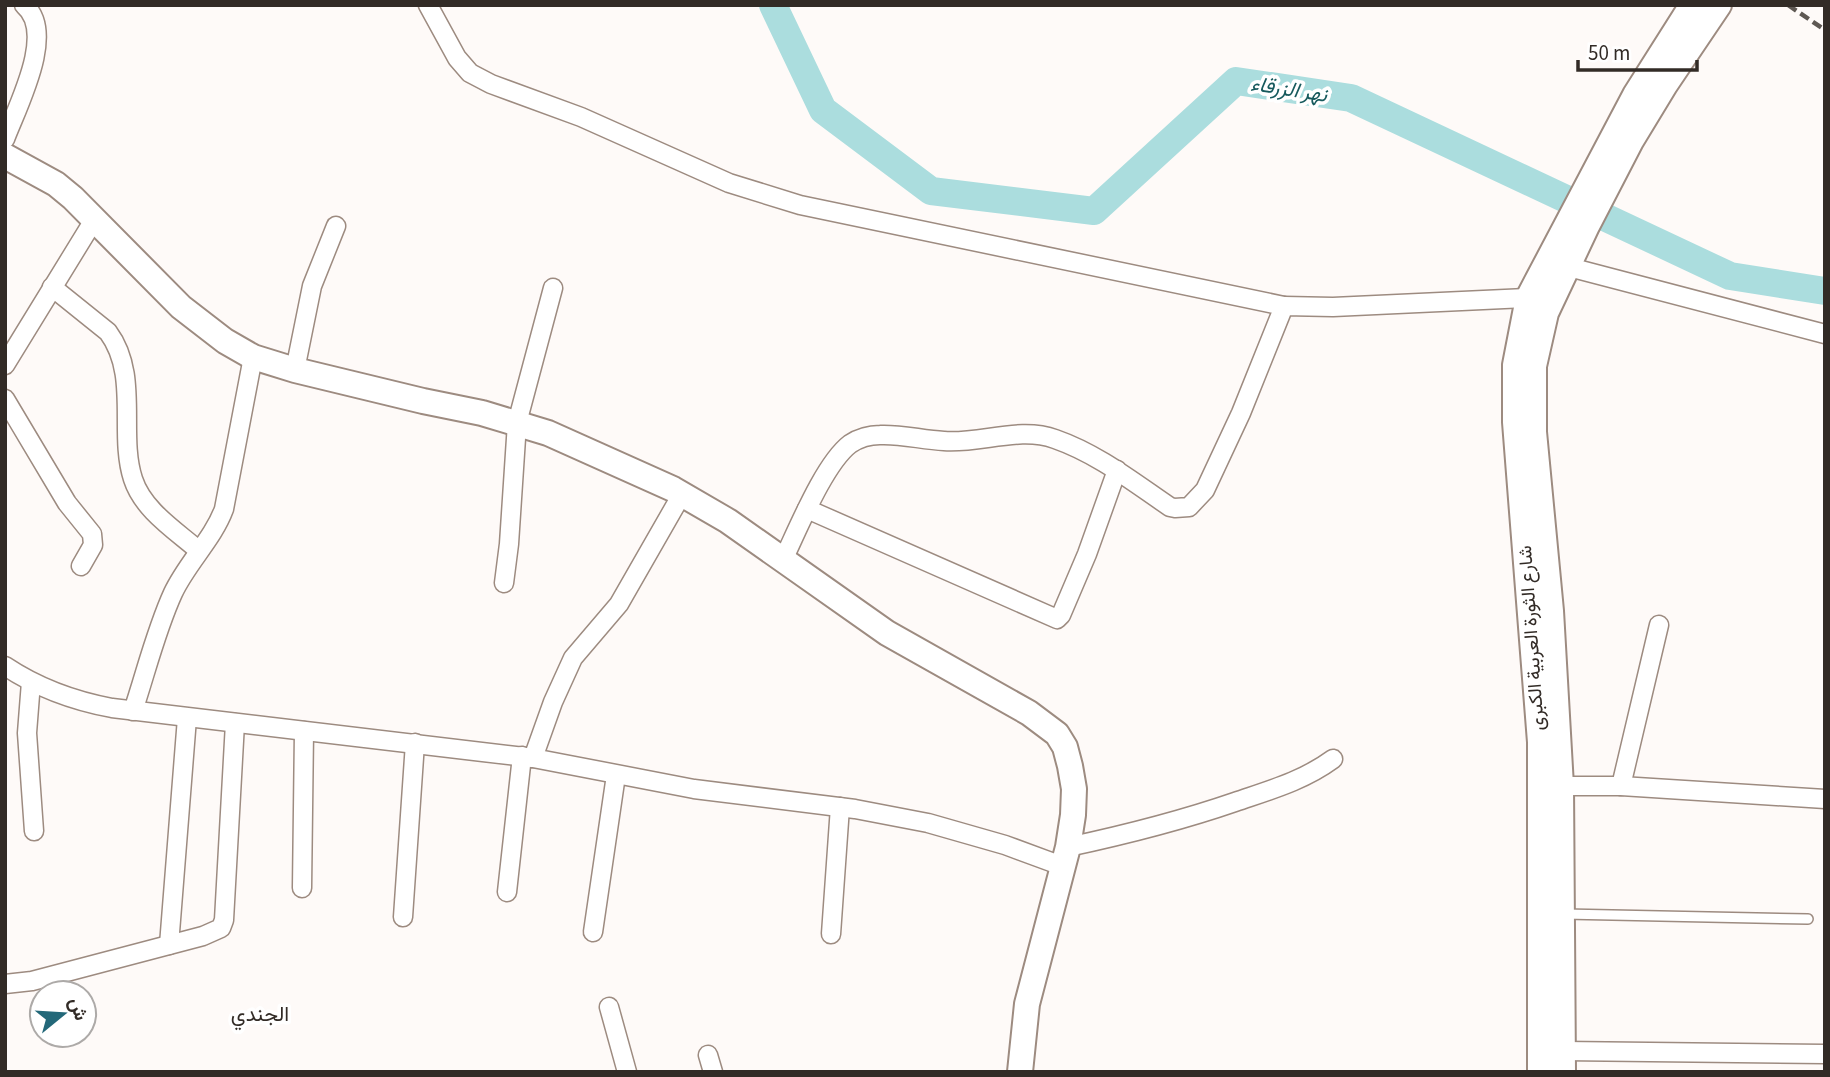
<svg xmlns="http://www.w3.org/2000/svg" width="1830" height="1077" font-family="'Source Sans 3',Vazirmatn,sans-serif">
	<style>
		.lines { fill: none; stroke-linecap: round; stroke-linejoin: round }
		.river { stroke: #abddde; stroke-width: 28 }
		.lane-casing { stroke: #9d8b80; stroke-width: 12 }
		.street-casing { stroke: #9d8b80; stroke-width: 21 }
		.secondary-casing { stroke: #9d8b80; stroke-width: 28 }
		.lane { stroke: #fff; stroke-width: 9 }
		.street { stroke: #fff; stroke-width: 18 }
		.secondary { stroke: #fff; stroke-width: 24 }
		.rail { stroke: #5e5853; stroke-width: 4.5; stroke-dasharray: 10 5; stroke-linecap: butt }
		.labels { text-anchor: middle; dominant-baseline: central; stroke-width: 7; stroke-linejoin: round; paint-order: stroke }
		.street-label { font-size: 19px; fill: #322b26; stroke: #fff }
		.water-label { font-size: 21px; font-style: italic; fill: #175a5d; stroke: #fff }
		.neighbourhood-label { font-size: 21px; fill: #322b26; stroke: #fff }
	</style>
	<rect width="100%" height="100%" fill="#fefaf8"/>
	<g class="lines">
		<polyline class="river" points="773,5 823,110 931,191 1094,211 1236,81 1351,98 1730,276 1825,291"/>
		<defs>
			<polyline id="lane" points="1564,914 1808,919"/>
			<g id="street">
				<polyline points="428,5 457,58 470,73 491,84 581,117 729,183 800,205 1284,306"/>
				<path d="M 5,139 C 17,107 57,32 24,5"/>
				<polyline points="1569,267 1825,334"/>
				<path d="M 52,287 L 108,332 C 140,375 118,433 133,479 C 143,510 175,530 198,550"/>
				<polyline points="5,365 94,220"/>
				<polyline points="295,370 312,286 336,226"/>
				<polyline points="5,399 67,503 92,534 93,545 81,566"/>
				<polyline points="807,509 1057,619 1061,615 1087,554 1117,470"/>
				<path d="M 783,560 C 798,529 824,464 850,444 C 859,438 869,435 880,435 C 902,434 922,440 944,441 C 980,444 1020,426 1055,439 C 1098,454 1133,482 1170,507 L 1175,508 L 1189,507 L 1205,490 L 1241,413 L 1284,306 L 1333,307 L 1528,298"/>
				<polyline points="504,583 509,544 517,423 553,288"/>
				<path d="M 5,666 C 38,688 74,701 112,708 L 533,758 L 694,789 L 855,809 L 928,823 L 1005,845 L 1062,866"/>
				<polyline points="31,682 27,733 34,831"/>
				<path d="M 133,711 C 146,672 156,630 173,593 C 187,563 213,539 224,509 L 253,357"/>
				<polyline points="533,758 553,702 573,658 619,604 682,494"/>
				<polyline points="1561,786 1621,786 1825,799"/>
				<polyline points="1621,786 1659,625"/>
				<path d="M 1068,847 C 1124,835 1180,821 1235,802 C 1270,790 1303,781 1333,759"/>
				<polyline points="302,888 304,731"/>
				<polyline points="507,892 522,756"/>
				<polyline points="403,917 415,743"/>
				<polyline points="593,932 616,775"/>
				<polyline points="831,934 840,807"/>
				<polyline points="169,945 187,718"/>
				<polyline points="5,984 32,981 203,936 221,928 224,920 235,723"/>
				<polyline points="609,1007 627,1072"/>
				<polyline points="1563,1051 1825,1054"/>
				<polyline points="708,1055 713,1072"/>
			</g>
			<g id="secondary">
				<polyline points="5,156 56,184 73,198 181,307 225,341 253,357 295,370 423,401 482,413 548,433 673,489 728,521 887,633 1029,713 1057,734 1065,747 1070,766 1074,789 1073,815 1068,847 1027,1004 1020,1072"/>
				<polyline points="1540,1072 1540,742 1515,422 1515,365 1528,298 1635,95 1692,5"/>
				<polyline points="1563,1072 1561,786 1551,611 1534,432 1534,366 1546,313 1587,226 1631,141 1665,85 1719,5"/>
			</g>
		</defs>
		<use href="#lane" class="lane-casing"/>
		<use href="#street" class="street-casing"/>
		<use href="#secondary" class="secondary-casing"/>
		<use href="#lane" class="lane"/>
		<use href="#street" class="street"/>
		<use href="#secondary" class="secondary"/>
		<polyline class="rail" points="1788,5 1825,30"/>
	</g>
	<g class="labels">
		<g class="street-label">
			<text transform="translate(1532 638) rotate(-94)">شارع الثورة العربية الكبرى</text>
		</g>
		<g class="water-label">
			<text transform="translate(1289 89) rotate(9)">نهر الزرقاء</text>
		</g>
		<g class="neighbourhood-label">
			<text x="260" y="1014">الجندي</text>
		</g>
	</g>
	<rect width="1830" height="1077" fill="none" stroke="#322b26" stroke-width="14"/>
	<g transform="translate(63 1014) rotate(72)"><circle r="33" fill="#ffffff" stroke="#adaaa8" stroke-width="2"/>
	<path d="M0-5L12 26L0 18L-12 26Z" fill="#236879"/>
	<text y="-10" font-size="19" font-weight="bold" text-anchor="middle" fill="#322b26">ش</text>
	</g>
	<path d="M1578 60v10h119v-10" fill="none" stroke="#322b26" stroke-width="3.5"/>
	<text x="1588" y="60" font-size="21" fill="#322b26" stroke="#ffffff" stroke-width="5" paint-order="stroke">50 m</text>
</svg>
